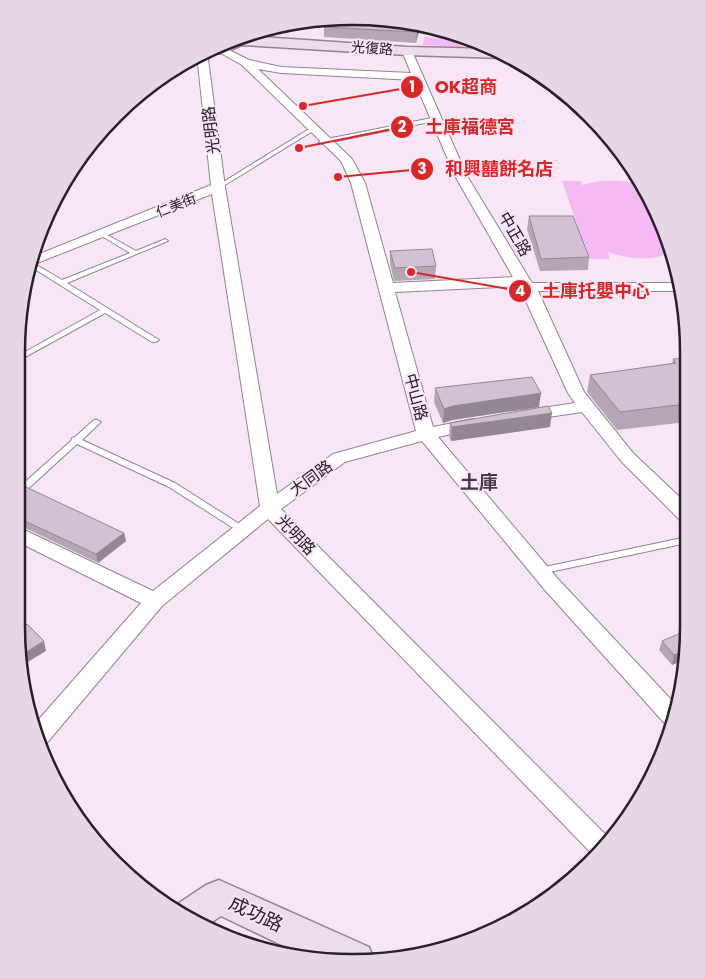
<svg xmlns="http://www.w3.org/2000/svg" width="705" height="979" font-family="Poppins,'Noto Sans TC',sans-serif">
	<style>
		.green { fill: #f5baf5 }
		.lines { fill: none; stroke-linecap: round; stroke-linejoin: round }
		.lane-casing { stroke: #928292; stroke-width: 2 }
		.street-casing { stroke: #928292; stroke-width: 2 }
		.secondary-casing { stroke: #928292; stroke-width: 3 }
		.lane { fill: #fff; fill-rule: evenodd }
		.street { fill: #fff; fill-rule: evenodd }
		.secondary { fill: #ecddec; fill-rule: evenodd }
		.wall { fill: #b5a6b5 }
		.shaded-wall { fill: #938793 }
		.building { fill: #d2c1d2; stroke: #938793 }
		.labels { text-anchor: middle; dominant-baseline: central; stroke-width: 4; stroke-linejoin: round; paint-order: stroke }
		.far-street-label { font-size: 14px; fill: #282128; stroke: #f8e6f7 }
		.street-label { font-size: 16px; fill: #282128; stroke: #f8e6f7 }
		.quarter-label { font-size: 19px; font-weight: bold; fill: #483a48; stroke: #f8e6f7 }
		.near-street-label { font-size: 19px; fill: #282128; stroke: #f8e6f7 }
		.rim { fill: none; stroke: #282128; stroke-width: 2.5 }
		.leader { fill: none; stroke: #d62828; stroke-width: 2 }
		.callout-dot { fill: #d62828; stroke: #f8e6f7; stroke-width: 2 }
		.mark-label { font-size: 15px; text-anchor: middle; font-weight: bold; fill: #fff }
		.callout-label { font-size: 18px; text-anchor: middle; font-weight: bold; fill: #d62828; stroke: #f8e6f7; stroke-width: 4; stroke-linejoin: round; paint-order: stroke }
	</style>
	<rect width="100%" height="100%" fill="#f8e6f7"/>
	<g class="green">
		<polygon points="421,25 460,34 493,49 463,39 461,47 423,45 424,37 461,39"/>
		<path d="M 562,181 L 581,181 L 582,185 C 601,179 622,179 640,185 L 663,224 L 671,252 C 651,262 628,259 608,252 L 610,259 L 589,259 Z"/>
	</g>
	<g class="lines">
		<defs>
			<g id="lane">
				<polygon points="437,117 439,118 439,120 322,144 319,142 322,140"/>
				<polygon points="314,126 317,128 316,129 220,188 215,187"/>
				<polygon points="102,232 136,251 163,240 165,239 168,241 67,283 159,340 155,342 152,342 105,313 16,362 16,357 100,310 28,265 30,261 62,280 130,253 100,235 100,233"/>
				<polygon points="94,420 97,420 101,422 82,440 175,483 244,527 246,529 244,531 238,531 169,487 77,444 19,497 16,498 16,490 71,441 72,438 75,437"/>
				<polygon points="687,537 687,543 540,574 537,573 535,571 537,569 540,568"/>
			</g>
			<path id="street" d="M 221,46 L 249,60 L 281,67 L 411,73 L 402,51 L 407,48 L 411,49 L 467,176 L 532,283 L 679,283 L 680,291 L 538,291 L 584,392 L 633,453 L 687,504 L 687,521 L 680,520 L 621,461 L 582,412 L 528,420 L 522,419 L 519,415 L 522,411 L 575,403 L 568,393 L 519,286 L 395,292 L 433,427 L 473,419 L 479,420 L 482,424 L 479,428 L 438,437 L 558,579 L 678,707 L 672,727 L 667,726 L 544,589 L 422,441 L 345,462 L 281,509 L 611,840 L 594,856 L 268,519 L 162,606 L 46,744 L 42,745 L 33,726 L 141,603 L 16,541 L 16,526 L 153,591 L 260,506 L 212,194 L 27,267 L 32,257 L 211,185 L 197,55 L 204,51 L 207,52 L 225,187 L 277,494 L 333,454 L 416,431 L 351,183 L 341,161 L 242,65 L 217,51 L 217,47 ZM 258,69 L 281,73 L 414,80 L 455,176 L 513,277 L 393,283 L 365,183 L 352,159 Z"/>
			<g id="secondary">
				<polygon points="245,36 407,47 494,49 511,57 505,58 407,55 242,45 224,53 199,54"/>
				<polygon points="219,880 369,947 374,960 313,960 221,916 203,928 173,907 206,885"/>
			</g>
		</defs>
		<use href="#lane" class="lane-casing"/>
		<use href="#street" class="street-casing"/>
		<use href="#secondary" class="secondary-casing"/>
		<use href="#lane" class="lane"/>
		<use href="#street" class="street"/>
		<use href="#secondary" class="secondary"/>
	</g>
	<g class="wall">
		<polygon points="396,19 420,25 416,43 324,37 324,27"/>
		<polygon points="289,24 285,32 267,31 267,27"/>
		<polygon points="529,216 589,257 588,270 540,271 527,229"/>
		<polygon points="390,251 436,266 435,279 394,281 390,264"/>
		<polygon points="686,358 687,422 617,430 587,392 590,375 672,364 673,359"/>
		<polygon points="435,388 539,407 452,420 443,423 434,402"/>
		<polygon points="450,423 550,427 451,441 449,437"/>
		<polygon points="16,494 124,533 126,541 98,563 17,524 16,525"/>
		<polygon points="662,641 688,649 686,659 672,665 659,650"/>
	</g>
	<g class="shaded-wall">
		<polygon points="289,24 285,32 285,25"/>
		<polygon points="419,24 420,25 420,28 416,43 417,32"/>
		<polygon points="541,393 539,407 452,420 443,423 444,409 453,406"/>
		<polygon points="552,413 550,427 451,441 452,427"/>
		<polygon points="124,533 126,541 98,563 96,554"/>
		<polygon points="44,641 46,651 21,666 20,656"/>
		<polygon points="688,650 686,659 672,665 674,655"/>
	</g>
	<g class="building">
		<polygon points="328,17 396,19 419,24 417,32 324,27"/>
		<polygon points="529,216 573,216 589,257 541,259"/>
		<polygon points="432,249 436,266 395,268 390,251"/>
		<polygon points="686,358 686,404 620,412 590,375 676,363 673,359"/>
		<polygon points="532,377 541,393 453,406 444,409 435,388"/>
		<polygon points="548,406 552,413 452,427 450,423"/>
		<polygon points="26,487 124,533 96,554 16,517 16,494"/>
		<polygon points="27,624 44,641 20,656 17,629"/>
		<polygon points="688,630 688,650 674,655 662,641"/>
	</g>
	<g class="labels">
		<g class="far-street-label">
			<text transform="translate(372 48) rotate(4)">光復路</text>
			<text transform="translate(176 205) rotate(-22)">仁美街</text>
		</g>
		<g class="street-label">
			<text transform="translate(211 130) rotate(-97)">光明路</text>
			<text transform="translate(515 234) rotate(60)">中正路</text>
			<text transform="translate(416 397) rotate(75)">中山路</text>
			<text transform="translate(311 478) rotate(-36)">大同路</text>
			<text transform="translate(296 535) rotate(46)">光明路</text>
		</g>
		<g class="quarter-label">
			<text x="479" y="482">土庫</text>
		</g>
		<g class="near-street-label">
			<text transform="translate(256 914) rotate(25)">成功路</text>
		</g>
	</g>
	<path d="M0 0H705V979H0ZM352 25H353A327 327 0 0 1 680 352V627A327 327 0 0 1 353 954H352A327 327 0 0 1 25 627V352A327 327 0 0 1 352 25Z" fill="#e7d6e6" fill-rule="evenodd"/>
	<path class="rim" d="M352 25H353A327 327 0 0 1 680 352V627A327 327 0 0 1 353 954H352A327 327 0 0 1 25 627V352A327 327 0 0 1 352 25Z"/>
	<path class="leader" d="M303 106L412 87M299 148L402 127M338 177L422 169M411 272L520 291"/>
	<g class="callout-dot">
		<circle cx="303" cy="106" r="5"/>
		<circle cx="299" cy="148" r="5"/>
		<circle cx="338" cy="177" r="5"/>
		<circle cx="411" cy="272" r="5"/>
		<circle cx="412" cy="87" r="12"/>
		<circle cx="402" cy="127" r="12"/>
		<circle cx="422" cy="169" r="12"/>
		<circle cx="520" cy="291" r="12"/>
	</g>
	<g class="mark-label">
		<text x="412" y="92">1</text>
		<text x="402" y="132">2</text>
		<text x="422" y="174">3</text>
		<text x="520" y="296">4</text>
	</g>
	<g class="callout-label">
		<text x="466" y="93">OK超商</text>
		<text x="470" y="133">土庫福德宮</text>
		<text x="499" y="175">和興囍餅名店</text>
		<text x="596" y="297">土庫托嬰中心</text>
	</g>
</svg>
